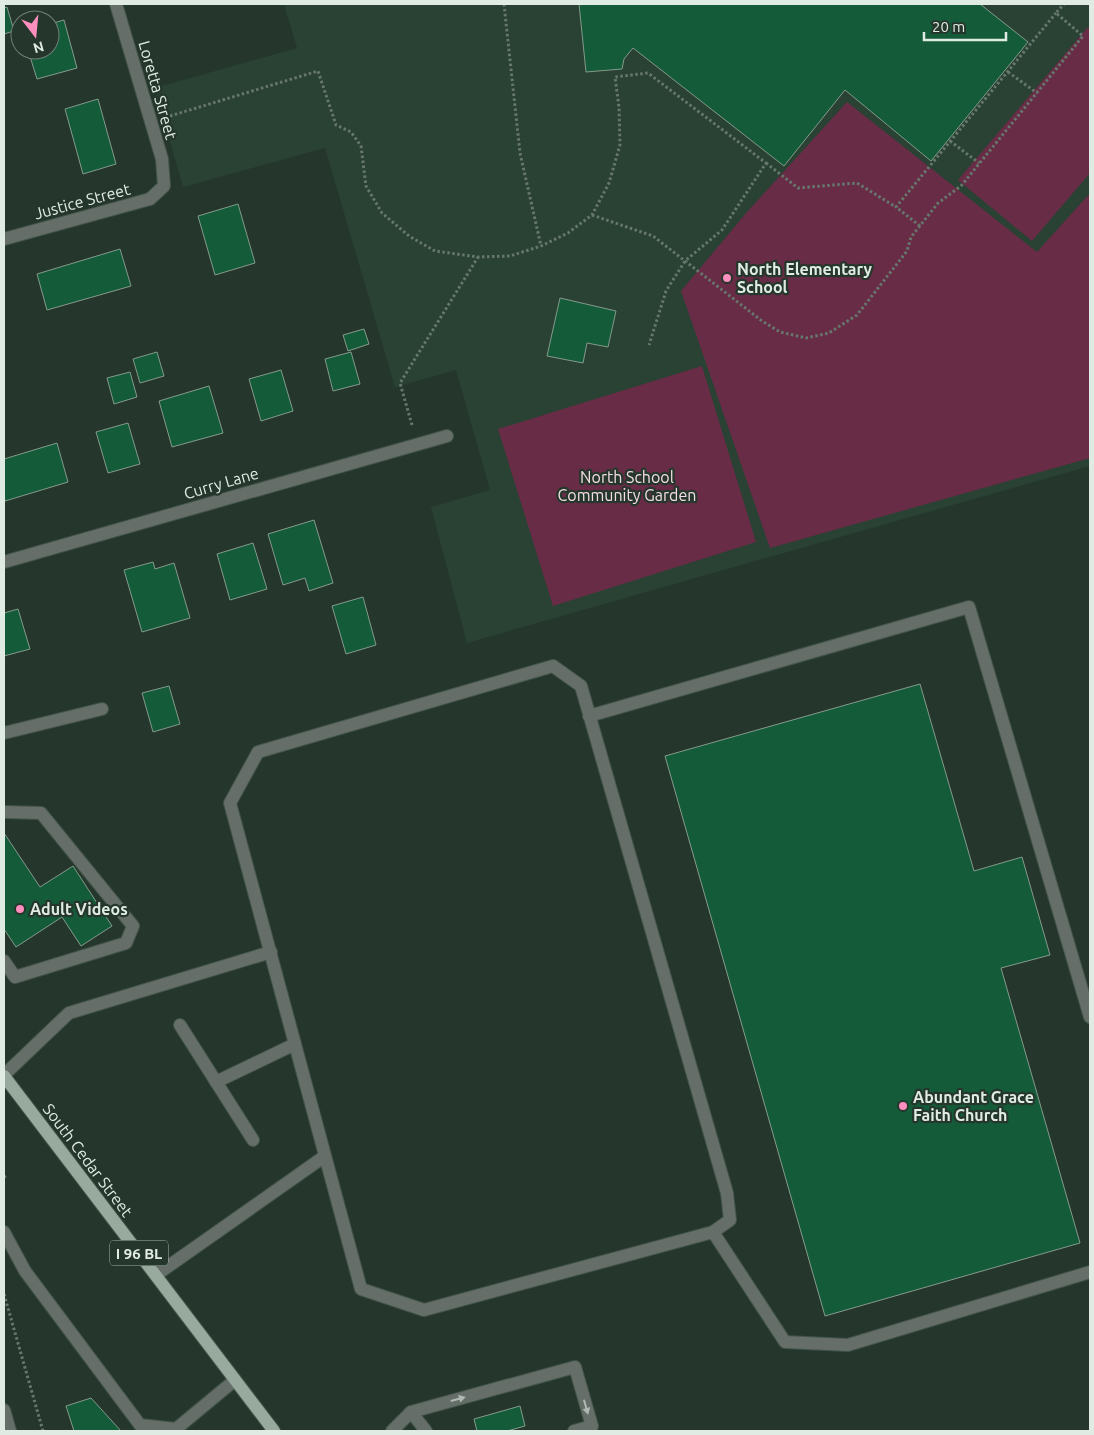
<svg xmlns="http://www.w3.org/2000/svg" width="1094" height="1435" font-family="Ubuntu,sans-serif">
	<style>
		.built { fill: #294233 }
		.green { fill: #682c46 }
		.building { fill: #145b39; stroke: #859a8c }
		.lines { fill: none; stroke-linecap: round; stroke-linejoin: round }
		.minor-casing { stroke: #435449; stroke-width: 14 }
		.major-casing { stroke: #435449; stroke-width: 14 }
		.path { stroke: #67776d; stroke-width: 3; stroke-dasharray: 2.5 2.5; stroke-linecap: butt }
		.minor { stroke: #656e69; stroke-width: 12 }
		.major { stroke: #98aa9e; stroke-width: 12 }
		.oneway { fill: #afb9b2 }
		.poi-dot { fill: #fe8ebd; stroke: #25372c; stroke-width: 2 }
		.labels { text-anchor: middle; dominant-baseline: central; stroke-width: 4.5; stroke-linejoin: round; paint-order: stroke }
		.shield { fill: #25372c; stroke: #a8b5ac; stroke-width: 1 }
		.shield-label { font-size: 15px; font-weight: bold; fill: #e0ebe3 }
		.street-label { font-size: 16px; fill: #e0ebe3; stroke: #25372c }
		.poi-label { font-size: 16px; font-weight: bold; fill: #e0ebe3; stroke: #25372c; text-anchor: start }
		.park-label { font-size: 16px; fill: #f5dde5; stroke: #25372c }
	</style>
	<rect width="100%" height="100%" fill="#25372c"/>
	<polygon class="built" points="284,4 1090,4 1090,466 467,643 431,507 490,490 456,370 395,387 325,148 183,187 155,88 297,48"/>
	<g class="green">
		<polygon points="1090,27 1090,173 1032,241 958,180 1087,28"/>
		<polygon points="847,102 1037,252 1090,193 1090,458 770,548 681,291 747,212"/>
		<polygon points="702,366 756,542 553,606 498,429"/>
	</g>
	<g class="building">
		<polygon points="579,4 980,4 1028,42 931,161 845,90 784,166 633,48 624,59 622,69 586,72"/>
		<polygon points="7,7 14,31 4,34 4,8"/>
		<polygon points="64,20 77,68 37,79 28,50 50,50 50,24"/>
		<polygon points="98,99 116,164 83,174 65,109"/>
		<polygon points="238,204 255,263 215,275 198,216"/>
		<polygon points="120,249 131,286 47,310 37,274"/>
		<polygon points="560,298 616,311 608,347 587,343 583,363 547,356"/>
		<polygon points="364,329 369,344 348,351 343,335"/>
		<polygon points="157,352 164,376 140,383 133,359"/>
		<polygon points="351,352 360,384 333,391 325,359"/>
		<polygon points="281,370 293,411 261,421 249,379"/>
		<polygon points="130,372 137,397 114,404 107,378"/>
		<polygon points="209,386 223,433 172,447 159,401"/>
		<polygon points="128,423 140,464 108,473 96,432"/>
		<polygon points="57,443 68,482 5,501 4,495 4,459"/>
		<polygon points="314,520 333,583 309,591 305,578 283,585 268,534"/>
		<polygon points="253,543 267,589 230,600 217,554"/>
		<polygon points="153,562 155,569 174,563 190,618 142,632 124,570"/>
		<polygon points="363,597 376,645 346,654 332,606"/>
		<polygon points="18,609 30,649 4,656 4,613"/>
		<polygon points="920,684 974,871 1022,857 1050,955 1001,968 1080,1243 825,1316 665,756"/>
		<polygon points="169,686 180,724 153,732 142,693"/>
		<polygon points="4,833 40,887 73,866 112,926 81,946 62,917 16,947 4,929"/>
		<polygon points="91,1398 121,1431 74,1431 66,1406"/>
		<polygon points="520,1406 525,1426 507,1431 477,1431 474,1419"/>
	</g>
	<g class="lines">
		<defs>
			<g id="minor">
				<polyline points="4,239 150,199 164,186 162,159 116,4"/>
				<polyline points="4,562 447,436"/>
				<polygon points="553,666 581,686 727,1193 730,1220 713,1232 424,1310 361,1289 230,803 258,752"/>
				<polyline points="589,716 969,607 1090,1017"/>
				<polyline points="4,733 102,709"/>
				<polyline points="4,812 41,813 133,926 126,943 15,977 4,961"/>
				<polyline points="180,1025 253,1140"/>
				<polyline points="4,1075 69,1013 271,952"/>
				<polyline points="216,1082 295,1044"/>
				<polyline points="4,1232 25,1271 140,1425 176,1429 235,1380"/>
				<polyline points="713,1232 785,1342 848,1345 1090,1272"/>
				<polyline points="156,1275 325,1156"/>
				<polyline points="4,1410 10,1431"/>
				<polyline points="411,1412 426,1431"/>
				<polyline points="392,1431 411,1412 575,1367 592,1426 574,1431"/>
			</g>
			<polyline id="major" points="4,1076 274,1431"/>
		</defs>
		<use href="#minor" class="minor-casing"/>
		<use href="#major" class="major-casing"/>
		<g class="path">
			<polyline points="504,4 520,153 541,246"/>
			<polyline points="1008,72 1037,93"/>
			<polyline points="170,116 318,71 336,125 351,132 361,146 366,186 382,213 409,236 435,251 478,257 510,256 541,246 568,233 592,215 609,183 620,145 619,107 615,77 648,73 766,163 722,230 685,261 666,291 649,345"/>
			<polyline points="950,141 979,163"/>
			<polyline points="766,163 798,188 857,183 896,207"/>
			<polyline points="592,215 653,236 762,321 780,332 806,338 829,333 857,315 907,251 911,237 938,203 961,186 1083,36 1056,13 1064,4"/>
			<polyline points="920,226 896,207 1056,13"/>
			<polyline points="412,425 400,383 478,257"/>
			<polyline points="4,1177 6,1176"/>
			<polyline points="4,1294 43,1431"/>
		</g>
		<use href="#minor" class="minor"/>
		<use href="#major" class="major"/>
	</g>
	<defs><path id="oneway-solid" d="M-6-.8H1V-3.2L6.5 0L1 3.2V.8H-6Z" transform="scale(1.25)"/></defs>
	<g class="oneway">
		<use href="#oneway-solid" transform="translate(458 1399) rotate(-15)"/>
		<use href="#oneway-solid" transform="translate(586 1407) rotate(74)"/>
	</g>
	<g class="poi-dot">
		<circle cx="727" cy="278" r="5"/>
		<circle cx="20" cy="909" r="5"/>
		<circle cx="903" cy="1106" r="5"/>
	</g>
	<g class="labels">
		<rect class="shield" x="110" y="1240.5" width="58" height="25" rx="4"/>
		<g class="shield-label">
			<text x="139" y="1253">I 96 BL</text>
		</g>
		<g class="street-label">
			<text transform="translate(158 90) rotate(74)">Loretta Street</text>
			<text transform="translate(82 201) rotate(-15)">Justice Street</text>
			<text transform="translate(221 483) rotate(-16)">Curry Lane</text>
			<text transform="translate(88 1160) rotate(53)">South Cedar Street</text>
		</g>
		<g class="poi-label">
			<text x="737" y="269">North Elementary<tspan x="737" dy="18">School</tspan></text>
			<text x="30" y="909">Adult Videos</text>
			<text x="913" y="1097">Abundant Grace<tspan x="913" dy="18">Faith Church</tspan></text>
		</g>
		<g class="park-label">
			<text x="627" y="477">North School<tspan x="627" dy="18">Community Garden</tspan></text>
		</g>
	</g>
	<rect width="1094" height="1435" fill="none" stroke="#e0ebe3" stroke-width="10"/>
	<g transform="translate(35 35) rotate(164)"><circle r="24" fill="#25372c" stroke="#707f75"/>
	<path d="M0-4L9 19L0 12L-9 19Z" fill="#fe8ebd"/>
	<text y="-8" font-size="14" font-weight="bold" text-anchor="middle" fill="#e0ebe3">N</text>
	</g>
	<path d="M924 32v8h82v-8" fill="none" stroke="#e0ebe3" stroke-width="2.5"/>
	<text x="932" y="32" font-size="15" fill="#e0ebe3" stroke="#25372c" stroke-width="4" paint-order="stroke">20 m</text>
</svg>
